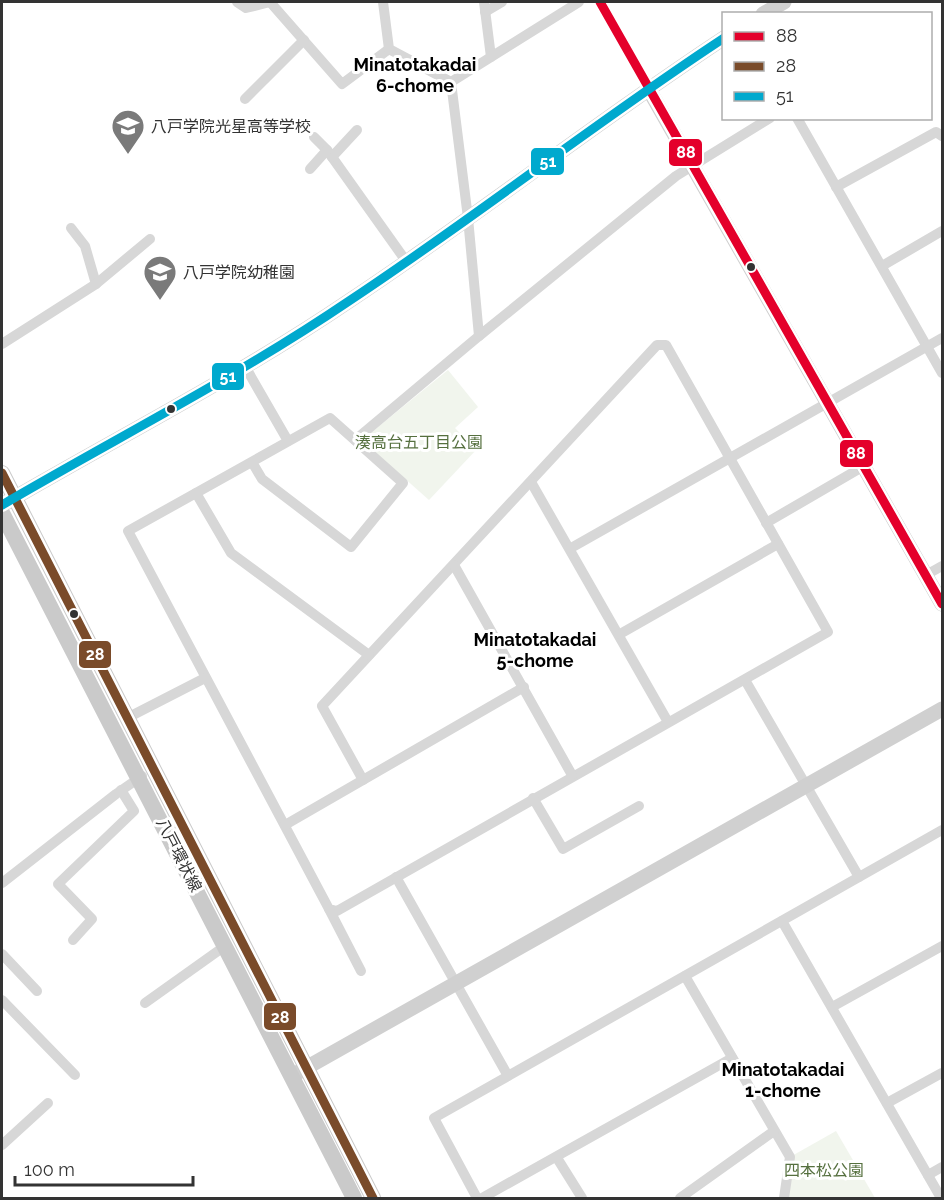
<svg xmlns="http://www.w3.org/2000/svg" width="944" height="1200" font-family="Raleway,'Noto Sans JP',sans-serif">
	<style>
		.green { fill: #f1f5ed }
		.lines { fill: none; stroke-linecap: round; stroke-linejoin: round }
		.street { stroke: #d7d7d7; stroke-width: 10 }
		.secondary { stroke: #d0d0d0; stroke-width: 15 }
		.primary { stroke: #cacaca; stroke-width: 16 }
		.bus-1-casing { stroke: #fff; stroke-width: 14 }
		.bus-2-casing { stroke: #fff; stroke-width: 14 }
		.bus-3-casing { stroke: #fff; stroke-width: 14 }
		.bus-1 { stroke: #e4002b; stroke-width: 9 }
		.bus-2 { stroke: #7a4b2a; stroke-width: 9 }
		.bus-3 { stroke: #00a9ce; stroke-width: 9 }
		.bus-dot { fill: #333; stroke: #fff; stroke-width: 2 }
		.labels { text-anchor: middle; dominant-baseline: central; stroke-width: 6; stroke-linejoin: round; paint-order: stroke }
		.poi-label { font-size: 16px; fill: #333; stroke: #fff; text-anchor: start }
		.park-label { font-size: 16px; fill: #56703f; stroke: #fff }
		.street-label { font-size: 16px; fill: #333; stroke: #fff }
		.neighbourhood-label { font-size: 18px; font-weight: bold; fill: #000; stroke: #fff }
		.line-badge { stroke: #fff; stroke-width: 2 }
		.badge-label { font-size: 16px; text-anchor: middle; font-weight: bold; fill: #fff }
	</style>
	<rect width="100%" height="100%" fill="#fff"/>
	<g class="green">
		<polygon points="448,370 478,407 455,428 476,450 429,500 366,444 367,436"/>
		<polygon points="836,1131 875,1198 784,1198 790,1157"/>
	</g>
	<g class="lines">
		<g class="street">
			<polyline points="237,2 246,8 270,2 342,84 389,49"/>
			<polyline points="383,2 389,49 451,82 468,218 479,336 676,176 770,118"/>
			<polyline points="484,2 491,57"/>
			<polyline points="600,2 648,88"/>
			<polyline points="485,12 502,2"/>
			<polyline points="451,82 579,2"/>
			<polyline points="245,99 304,40"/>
			<polyline points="797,118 942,373"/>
			<polyline points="314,137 327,150 406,261"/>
			<polyline points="332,157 357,130"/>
			<polyline points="310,169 327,150"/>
			<polyline points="836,187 936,132 942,136"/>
			<polyline points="71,228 85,246 96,284"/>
			<polyline points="882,266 942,231"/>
			<polyline points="2,344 96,284 150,239"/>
			<polyline points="246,368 288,441"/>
			<polyline points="355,440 479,336"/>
			<polyline points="252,462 262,479 351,547 403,483 330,418 128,531 329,909 337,911 828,632 666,345 657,345 322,706 363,780"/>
			<polyline points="531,482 668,722"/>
			<polyline points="196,493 231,553 369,655"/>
			<polyline points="766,523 864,466"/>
			<polyline points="571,548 942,338"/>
			<polyline points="454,565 572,775"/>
			<polyline points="926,575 942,566"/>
			<polyline points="620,634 778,544"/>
			<polyline points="745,680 859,877"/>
			<polyline points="127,718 205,678"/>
			<polyline points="533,798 563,849 639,806"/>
			<polyline points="285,825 524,687"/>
			<polyline points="396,877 508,1076"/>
			<polyline points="2,883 116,794 142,776"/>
			<polyline points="329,909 361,971"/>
			<polyline points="782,921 941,1198"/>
			<polyline points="73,940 92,919 58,884 134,811 121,790"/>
			<polyline points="2,954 37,991"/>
			<polyline points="685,976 790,1157 784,1198"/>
			<polyline points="2,1000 75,1075"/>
			<polyline points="145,1003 225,946"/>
			<polyline points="832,1007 942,946"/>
			<polyline points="887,1103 942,1073"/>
			<polyline points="2,1145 48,1103"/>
			<polyline points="557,1158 582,1198"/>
			<polyline points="928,1175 942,1167"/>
			<polyline points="477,1198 434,1118 942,830"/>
			<polyline points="482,1198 732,1058"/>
			<polyline points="680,1198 774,1131"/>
		</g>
		<g class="secondary">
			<polyline points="763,14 784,2"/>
			<polyline points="648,88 942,604"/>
			<path d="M 2,505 C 118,437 237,377 349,301 C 476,217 596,122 724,38"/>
			<polyline points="297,1073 942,709"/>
		</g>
		<g class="primary">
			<polyline points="2,473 373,1198"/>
			<polyline points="2,513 354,1198"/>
		</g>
		<defs>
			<polyline id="bus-1" points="600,2 942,604"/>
			<polyline id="bus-2" points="2,473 373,1198"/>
			<path id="bus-3" d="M 2,505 C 118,437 237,377 349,301 C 476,217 596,122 724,38"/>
		</defs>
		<use href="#bus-1" class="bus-1-casing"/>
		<use href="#bus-2" class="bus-2-casing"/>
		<use href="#bus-3" class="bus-3-casing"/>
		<use href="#bus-1" class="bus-1"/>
		<use href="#bus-2" class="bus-2"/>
		<use href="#bus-3" class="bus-3"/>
	</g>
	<defs>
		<symbol id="school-pin" viewBox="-11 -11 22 30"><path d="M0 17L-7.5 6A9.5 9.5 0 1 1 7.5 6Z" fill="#7a7a7a" stroke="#fff"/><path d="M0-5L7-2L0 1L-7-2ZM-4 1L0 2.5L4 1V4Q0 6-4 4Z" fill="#fff"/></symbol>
	</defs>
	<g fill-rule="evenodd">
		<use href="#school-pin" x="109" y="107" width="38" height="52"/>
		<use href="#school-pin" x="141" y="253" width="38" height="52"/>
	</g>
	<g class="bus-dot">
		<circle cx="751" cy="267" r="5"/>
		<circle cx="171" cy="409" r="5"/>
		<circle cx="74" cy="614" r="5"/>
	</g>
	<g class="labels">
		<g class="poi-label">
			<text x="151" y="126">八戸学院光星高等学校</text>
			<text x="183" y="272">八戸学院幼稚園</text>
		</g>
		<g class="park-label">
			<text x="419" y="442">湊高台五丁目公園</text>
			<text x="824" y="1170">四本松公園</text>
		</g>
		<g class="street-label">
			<text transform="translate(179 855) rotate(63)">八戸環状線</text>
		</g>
		<g class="neighbourhood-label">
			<text x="415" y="64">Minatotakadai<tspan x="415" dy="21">6-chome</tspan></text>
			<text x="535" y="639">Minatotakadai<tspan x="535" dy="21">5-chome</tspan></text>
			<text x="783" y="1069">Minatotakadai<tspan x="783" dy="21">1-chome</tspan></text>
		</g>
	</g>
	<g class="line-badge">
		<rect x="668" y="138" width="35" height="29" rx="6" fill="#e4002b"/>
		<rect x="530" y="147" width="35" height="29" rx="6" fill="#00a9ce"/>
		<rect x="211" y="362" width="34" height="29" rx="6" fill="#00a9ce"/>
		<rect x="839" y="439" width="35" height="29" rx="6" fill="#e4002b"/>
		<rect x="78" y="640" width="34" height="29" rx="6" fill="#7a4b2a"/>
		<rect x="263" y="1002" width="34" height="29" rx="6" fill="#7a4b2a"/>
	</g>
	<g class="badge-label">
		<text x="686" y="158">88</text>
		<text x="548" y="167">51</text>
		<text x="228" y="382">51</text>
		<text x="856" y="459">88</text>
		<text x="95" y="660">28</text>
		<text x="280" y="1023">28</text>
	</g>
	<rect width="944" height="1200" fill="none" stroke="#333333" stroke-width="6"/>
	<rect x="722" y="12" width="210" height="108" fill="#ffffff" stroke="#adadad" stroke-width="1.5"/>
	<rect x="734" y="32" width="30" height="9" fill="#e4002b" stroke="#adadad" stroke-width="1.5"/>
	<text x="776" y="42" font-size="18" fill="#333333">88</text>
	<rect x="734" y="62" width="30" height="9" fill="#7a4b2a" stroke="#adadad" stroke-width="1.5"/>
	<text x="776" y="72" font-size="18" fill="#333333">28</text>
	<rect x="734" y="92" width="30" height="9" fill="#00a9ce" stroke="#adadad" stroke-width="1.5"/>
	<text x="776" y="102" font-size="18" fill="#333333">51</text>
	<path d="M15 1176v9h178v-9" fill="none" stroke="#333333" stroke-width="3"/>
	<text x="24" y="1176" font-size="18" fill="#333333" stroke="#ffffff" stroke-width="4.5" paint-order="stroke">100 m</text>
</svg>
